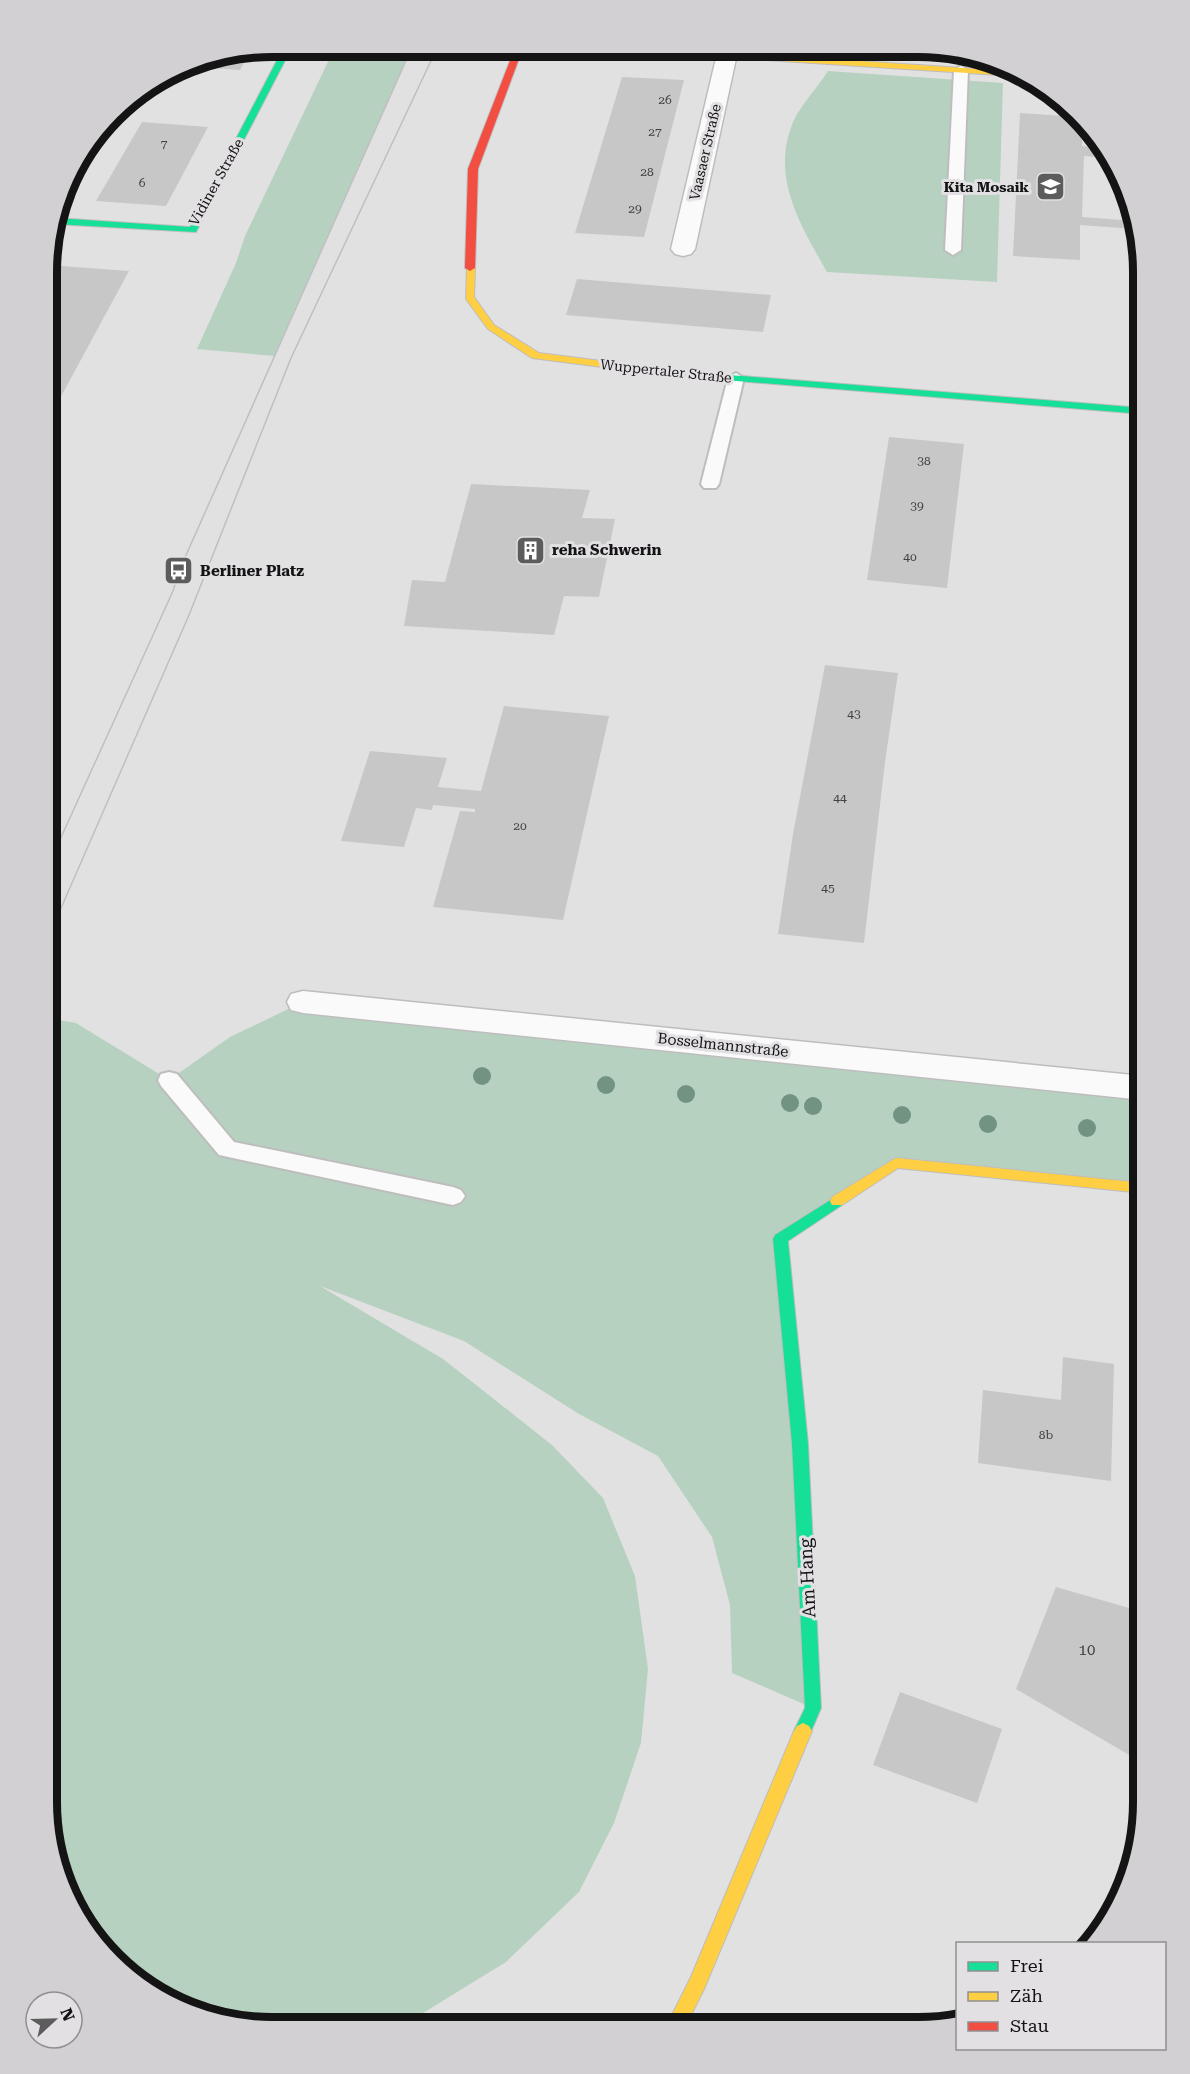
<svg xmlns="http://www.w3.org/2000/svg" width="1190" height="2074" font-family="'Roboto Serif',serif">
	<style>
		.green { fill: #b7d1c0 }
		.building { fill: #c8c7c7 }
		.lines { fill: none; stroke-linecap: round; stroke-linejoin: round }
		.lane-casing { stroke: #bebdbe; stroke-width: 4 }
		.street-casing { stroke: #bebdbe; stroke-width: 3 }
		.fast-casing { stroke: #bebdbe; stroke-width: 2 }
		.slow-casing { stroke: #bebdbe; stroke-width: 2 }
		.jam-casing { stroke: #bebdbe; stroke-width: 2 }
		.lane { fill: #fbfafb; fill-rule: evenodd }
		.street { fill: #fbfafb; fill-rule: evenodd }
		.fast { fill: #16e098; fill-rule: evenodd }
		.slow { fill: #ffcf43; fill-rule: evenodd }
		.jam { fill: #f24e42; fill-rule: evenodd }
		.tram { stroke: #c0bfc0; stroke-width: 1.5 }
		.tree { fill: #739382 }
		.labels { text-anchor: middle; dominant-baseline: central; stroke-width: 6; stroke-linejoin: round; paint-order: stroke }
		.number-label { font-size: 12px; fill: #424142 }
		.far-street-label { font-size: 14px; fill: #151415; stroke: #e2e0e3 }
		.far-poi-label { font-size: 14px; font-weight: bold; fill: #151415; stroke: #e2e0e3; text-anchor: end }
		.poi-label { font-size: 15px; font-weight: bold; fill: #151415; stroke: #e2e0e3; text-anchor: start }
		.street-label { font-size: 15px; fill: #151415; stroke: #e2e0e3 }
		.near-number-label { font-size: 15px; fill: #424142 }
		.near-street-label { font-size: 18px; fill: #151415; stroke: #e2e0e3 }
		.rim { fill: none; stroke: #151415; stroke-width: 8 }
	</style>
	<rect width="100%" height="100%" fill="#e2e1e2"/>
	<g class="green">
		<polygon points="335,47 412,47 274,356 197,349 236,263 245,236"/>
		<path d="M 828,71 L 1003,83 L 997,282 L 827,272 C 801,226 771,178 792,125 C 798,108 818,87 828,71 Z"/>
		<polygon points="303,1002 1143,1088 1143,1188 896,1163 780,1239 813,1708 732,1673 730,1605 712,1537 658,1456 579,1414 464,1341 320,1286 443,1359 552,1445 603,1498 635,1576 648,1669 641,1743 614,1823 579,1892 506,1962 402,2026 242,2026 186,2010 135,1981 93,1939 59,1875 47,1802 47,1018 76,1023 169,1080 230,1037"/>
	</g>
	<g class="building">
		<polygon points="250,51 240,70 182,66 186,64"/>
		<polygon points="622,77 684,80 644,237 575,233"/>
		<polygon points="1020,113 1079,117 1083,121 1082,146 1106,148 1111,158 1084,156 1082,217 1135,221 1136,229 1080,225 1080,260 1013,256"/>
		<polygon points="142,122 208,127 166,206 96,201"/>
		<polygon points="48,265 129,271 58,402 48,401"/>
		<polygon points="577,279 771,295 763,332 566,315"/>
		<polygon points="889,437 964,444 947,588 867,580"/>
		<polygon points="471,484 590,490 582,518 615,519 599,597 564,596 554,635 404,626 412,580 445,582"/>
		<polygon points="825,665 898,673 885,762 864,943 778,934 793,834"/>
		<polygon points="504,706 609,716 563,920 433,907 460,811 475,812 475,809 433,805 432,810 416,808 404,847 341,841 370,751 447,758 438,787 481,791"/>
		<polygon points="1063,1357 1114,1364 1111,1481 978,1463 983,1390 1061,1400"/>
		<polygon points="1056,1587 1143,1612 1143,1763 1016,1689"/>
		<polygon points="900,1692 1002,1729 977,1803 873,1765"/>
	</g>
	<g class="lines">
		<defs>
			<g id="lane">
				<polygon points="961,66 968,70 961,250 953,255 945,250 954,70"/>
				<polygon points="736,373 744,378 719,484 716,488 704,488 701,484 728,378"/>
				<polygon points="169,1072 177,1074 234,1142 453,1187 461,1190 465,1196 461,1202 453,1205 219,1155 161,1086 158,1080 161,1074"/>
			</g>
			<g id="street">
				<polygon points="721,49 734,50 737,54 695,249 691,254 683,256 675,254 671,249 717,54"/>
				<polygon points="303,991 1143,1076 1143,1100 303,1013 291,1010 287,1002 291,994"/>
			</g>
			<g id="fast">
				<polygon points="284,47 292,47 196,232 54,224 56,218 190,227"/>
				<polygon points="680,371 1143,408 1143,414 676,376 676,372"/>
				<polygon points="837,1196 842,1197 844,1201 842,1205 788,1241 808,1444 821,1708 809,1736 803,1739 797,1736 794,1731 805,1708 792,1444 773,1239 775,1235"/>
			</g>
			<g id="slow">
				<polygon points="640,49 682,49 1021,72 1028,77 644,52"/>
				<polygon points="467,266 475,268 474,297 494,325 539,353 680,371 685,374 680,377 532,358 488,329 466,299"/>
				<polygon points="896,1158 1143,1183 1143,1193 898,1168 842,1205 832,1205 830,1201 832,1197"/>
				<polygon points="803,1723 809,1726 812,1731 704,1989 685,2027 666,2027 691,1977 794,1731 797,1726"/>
			</g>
			<polygon id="jam" points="515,48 523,48 478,169 475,268 470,271 465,268 468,169"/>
		</defs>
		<use href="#lane" class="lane-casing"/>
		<use href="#street" class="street-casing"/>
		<use href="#fast" class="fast-casing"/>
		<use href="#slow" class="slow-casing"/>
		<use href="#jam" class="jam-casing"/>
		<use href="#lane" class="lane"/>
		<use href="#street" class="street"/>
		<use href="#fast" class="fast"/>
		<use href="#slow" class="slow"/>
		<use href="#jam" class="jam"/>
		<g class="tram">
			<polyline points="48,866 173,591 179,571 412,47"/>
			<polyline points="48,938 189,615 291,358 437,48"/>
		</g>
	</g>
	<g class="tree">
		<circle cx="482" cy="1076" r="9"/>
		<circle cx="606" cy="1085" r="9"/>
		<circle cx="686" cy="1094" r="9"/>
		<circle cx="790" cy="1103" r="9"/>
		<circle cx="813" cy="1106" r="9"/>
		<circle cx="902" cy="1115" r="9"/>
		<circle cx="988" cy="1124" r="9"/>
		<circle cx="1087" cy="1128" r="9"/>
	</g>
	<defs>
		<symbol id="school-square" viewBox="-11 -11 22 22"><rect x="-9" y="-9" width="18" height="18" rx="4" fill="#5d5c5d" stroke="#e2e0e3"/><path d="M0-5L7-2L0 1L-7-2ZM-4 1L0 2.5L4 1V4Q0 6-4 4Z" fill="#fff"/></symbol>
		<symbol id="building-square" viewBox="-11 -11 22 22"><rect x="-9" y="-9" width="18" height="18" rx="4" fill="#5d5c5d" stroke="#e2e0e3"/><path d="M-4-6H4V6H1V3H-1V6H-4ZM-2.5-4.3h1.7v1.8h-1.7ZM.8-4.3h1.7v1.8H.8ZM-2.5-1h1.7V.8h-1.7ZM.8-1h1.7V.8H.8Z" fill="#fff"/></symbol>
		<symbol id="bus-square" viewBox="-11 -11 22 22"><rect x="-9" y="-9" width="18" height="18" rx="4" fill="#5d5c5d" stroke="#e2e0e3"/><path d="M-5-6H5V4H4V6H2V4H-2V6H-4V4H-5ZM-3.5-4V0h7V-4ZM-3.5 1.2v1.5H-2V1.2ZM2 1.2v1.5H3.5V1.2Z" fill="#fff"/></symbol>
	</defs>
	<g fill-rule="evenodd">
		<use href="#school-square" x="1034" y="170" width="33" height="33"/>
		<use href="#building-square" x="514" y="534" width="33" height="33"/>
		<use href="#bus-square" x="162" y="554" width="33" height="33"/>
	</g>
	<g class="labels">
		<g class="number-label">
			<text x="665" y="100">26</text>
			<text x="655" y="132">27</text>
			<text x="164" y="144">7</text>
			<text x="647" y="172">28</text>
			<text x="142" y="183">6</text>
			<text x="635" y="209">29</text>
			<text x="924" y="461">38</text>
			<text x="917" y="506">39</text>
			<text x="910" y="557">40</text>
			<text x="854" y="714">43</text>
			<text x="840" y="798">44</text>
			<text x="520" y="826">20</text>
			<text x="828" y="888">45</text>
			<text x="1046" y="1435">8b</text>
		</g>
		<g class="far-street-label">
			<text transform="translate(705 152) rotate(-77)">Vaasaer Straße</text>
			<text transform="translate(216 182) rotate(-61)">Vidiner Straße</text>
			<text transform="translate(666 371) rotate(6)">Wuppertaler Straße</text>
		</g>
		<g class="far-poi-label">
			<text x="1029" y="187">Kita Mosaik</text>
		</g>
		<g class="poi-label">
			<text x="552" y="550">reha Schwerin</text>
			<text x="200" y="571">Berliner Platz</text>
		</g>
		<g class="street-label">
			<text transform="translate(723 1045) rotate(6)">Bosselmannstraße</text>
		</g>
		<g class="near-number-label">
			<text x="1087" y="1650">10</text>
		</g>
		<g class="near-street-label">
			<text transform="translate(807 1578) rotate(-93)">Am Hang</text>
		</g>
	</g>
	<path d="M0 0H1190V2074H0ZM272 57H918A215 215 0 0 1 1133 272V1802A215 215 0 0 1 918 2017H272A215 215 0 0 1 57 1802V272A215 215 0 0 1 272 57Z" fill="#d2d0d3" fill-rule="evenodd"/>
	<path class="rim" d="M272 57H918A215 215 0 0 1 1133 272V1802A215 215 0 0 1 918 2017H272A215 215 0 0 1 57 1802V272A215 215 0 0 1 272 57Z"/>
	<rect x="956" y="1942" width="210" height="108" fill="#e2e0e3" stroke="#908e91" stroke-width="1.5"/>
	<rect x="968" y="1962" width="30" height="9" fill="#16e098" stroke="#908e91" stroke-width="1.5"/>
	<text x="1010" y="1972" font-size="18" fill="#151415">Frei</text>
	<rect x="968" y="1992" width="30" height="9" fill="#ffcf43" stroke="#908e91" stroke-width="1.5"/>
	<text x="1010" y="2002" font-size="18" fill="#151415">Zäh</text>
	<rect x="968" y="2022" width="30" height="9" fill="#f24e42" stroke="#908e91" stroke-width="1.5"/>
	<text x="1010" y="2032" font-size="18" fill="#151415">Stau</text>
	<g transform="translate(54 2020) rotate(68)"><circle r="28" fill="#e2e0e3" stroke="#908e91" stroke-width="1.5"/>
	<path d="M0-4.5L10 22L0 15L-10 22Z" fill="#5d5c5d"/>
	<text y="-9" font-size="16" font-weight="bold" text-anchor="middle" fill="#151415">N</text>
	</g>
</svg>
